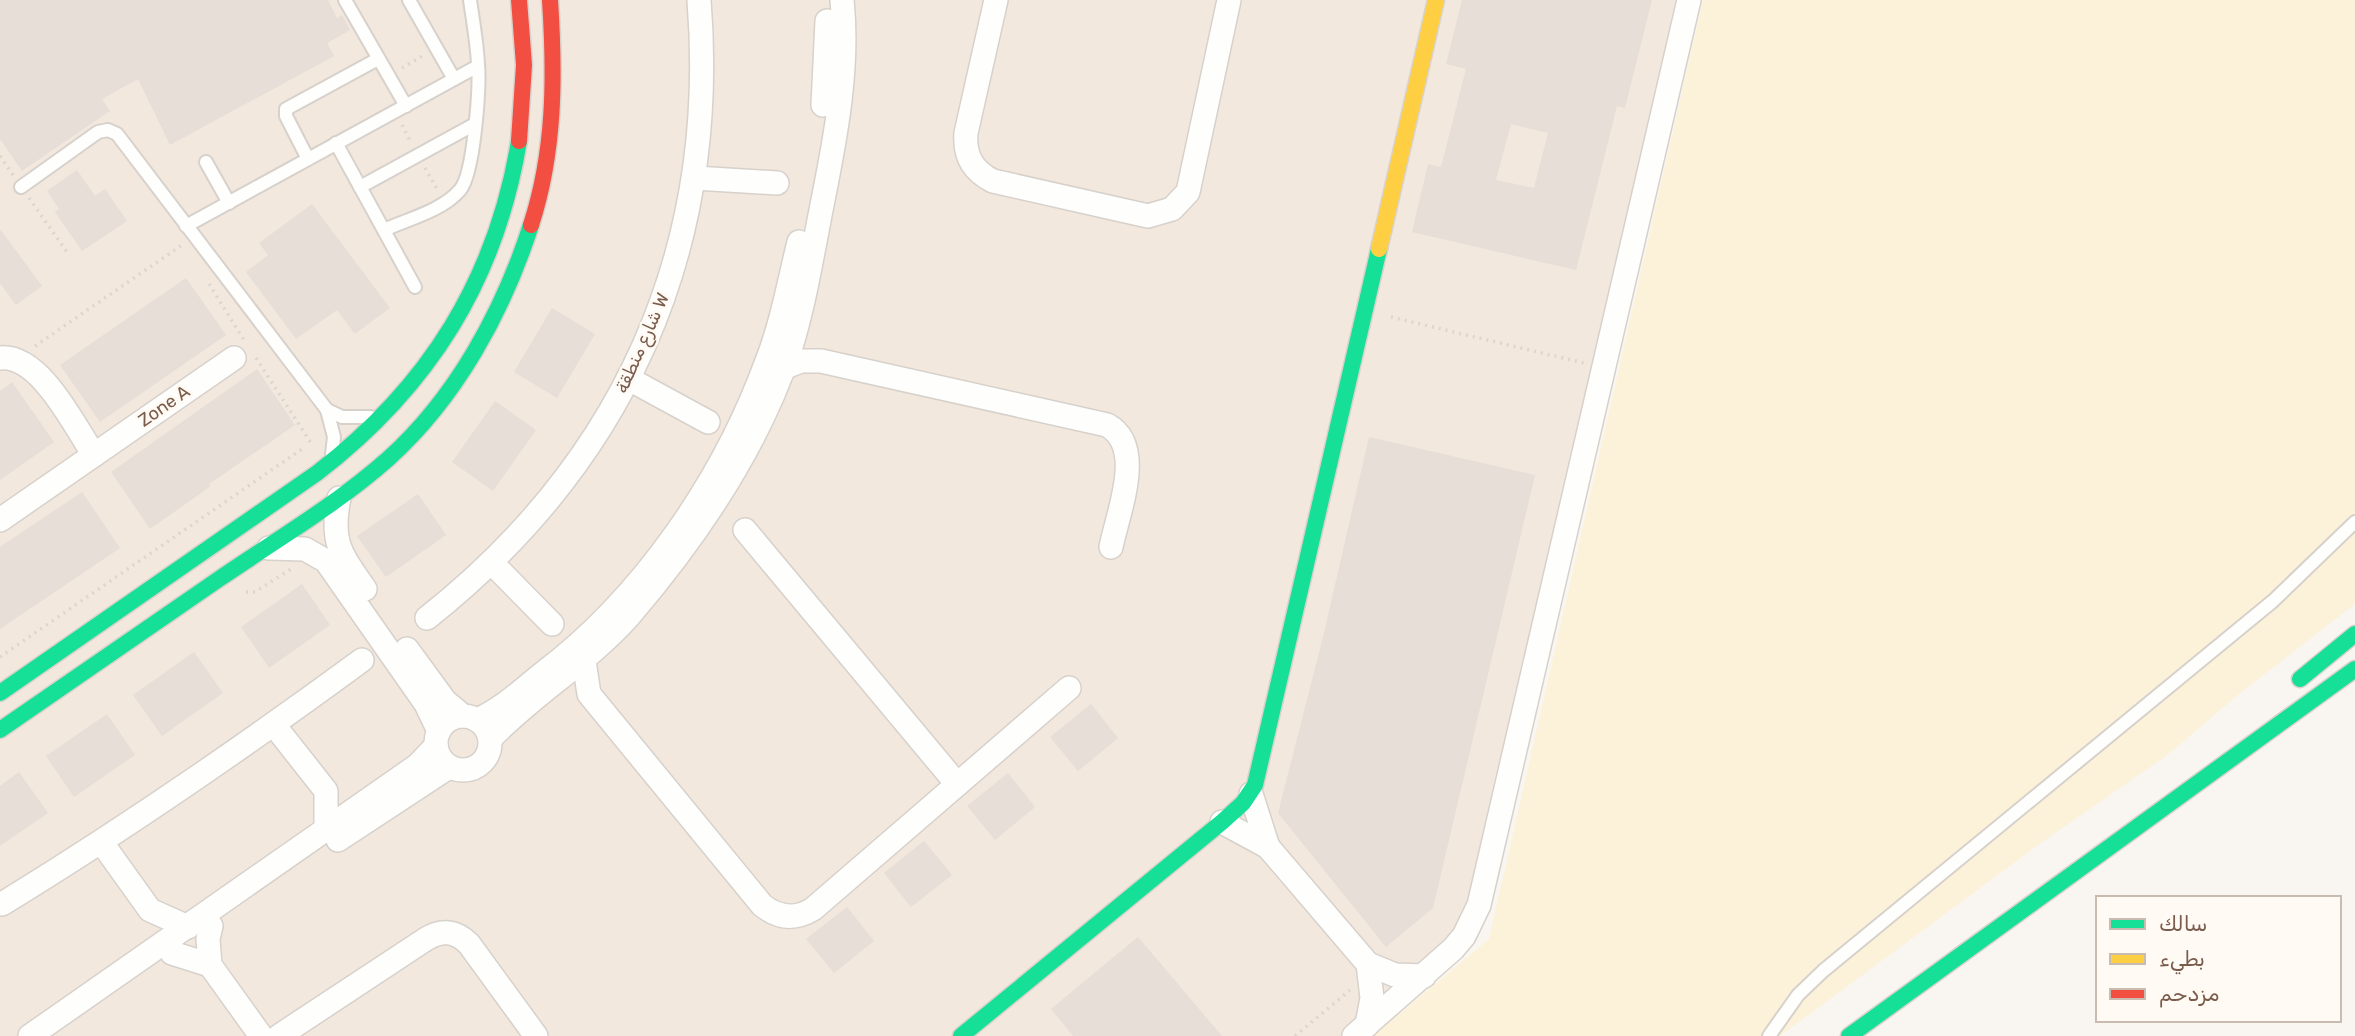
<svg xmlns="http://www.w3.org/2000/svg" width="2355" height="1036" font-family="Rubik,'Noto Naskh Arabic',sans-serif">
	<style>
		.residential { fill: #f2e8de }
		.sand { fill: #fbf2d9 }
		.building { fill: #e6ded7; fill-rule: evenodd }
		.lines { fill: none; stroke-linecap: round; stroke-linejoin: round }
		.lane-casing { stroke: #d7d1cb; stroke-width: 16 }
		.street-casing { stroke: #d7d1cb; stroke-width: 26 }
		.fast-casing { stroke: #d9d2cb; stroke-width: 19 }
		.slow-casing { stroke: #d9d2cb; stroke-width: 19 }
		.jam-casing { stroke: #d9d2cb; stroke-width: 19 }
		.path { stroke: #dcd5d0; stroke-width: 3.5; stroke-dasharray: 2 5; stroke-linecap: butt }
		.lane { stroke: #fefefd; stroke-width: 12 }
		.street { stroke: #fefefd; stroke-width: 23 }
		.fast { stroke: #16e098; stroke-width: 16 }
		.slow { stroke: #ffcf43; stroke-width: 16 }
		.jam { stroke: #f24e42; stroke-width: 16 }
		.labels { text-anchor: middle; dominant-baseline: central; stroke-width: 5; stroke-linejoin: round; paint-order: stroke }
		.street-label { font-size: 18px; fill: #7a5c4d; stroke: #fffaf3 }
	</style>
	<rect width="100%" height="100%" fill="#f9f5f0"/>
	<polygon class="residential" points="0,0 1683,0 1466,926 1349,1036 0,1036"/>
	<polygon class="sand" points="1703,0 2355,0 2355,604 2239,694 2166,756 2038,845 1780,1036 1373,1036 1489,939"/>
	<g class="building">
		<polygon points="0,0 328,0 337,18 342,15 350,30 327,43 334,56 170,145 138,79 102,99 110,111 22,171 0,139"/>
		<path d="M 1462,0 L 1652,0 L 1625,108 L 1617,106 L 1576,270 L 1412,232 L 1428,164 L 1441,167 L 1466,69 L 1446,64 ZM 1511,124 L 1548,133 L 1534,188 L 1496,180 Z"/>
		<polygon points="77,170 95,196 105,189 127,221 82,251 55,212 59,209 47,191"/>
		<polygon points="312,204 390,308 355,334 337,310 296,339 246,272 268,255 259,243"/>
		<polygon points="0,229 42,286 16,305 0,283"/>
		<polygon points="186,278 226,335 100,422 60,365"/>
		<polygon points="552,308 595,334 557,398 514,372"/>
		<polygon points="257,369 295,425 209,484 211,486 150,529 111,472"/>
		<polygon points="12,382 54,442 0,480 0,391"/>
		<polygon points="495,401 536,430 493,491 452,462"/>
		<polygon points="1369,437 1535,475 1433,908 1386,947 1278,813 1324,633"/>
		<polygon points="82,492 120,548 0,629 0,547"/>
		<polygon points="418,494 446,535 386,577 357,536"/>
		<polygon points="302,584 330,625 269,668 241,627"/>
		<polygon points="194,652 223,693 162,736 133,695"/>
		<polygon points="1091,704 1118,738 1078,771 1050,737"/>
		<polygon points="107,714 135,755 74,797 46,756"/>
		<polygon points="19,772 48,813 0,846 0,786"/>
		<polygon points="1008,773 1035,807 995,840 967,806"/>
		<polygon points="924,841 952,875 911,907 884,873"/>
		<polygon points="847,907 874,941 834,973 806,939"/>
		<polygon points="1138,937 1222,1036 1073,1036 1051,1009"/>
	</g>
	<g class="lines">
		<defs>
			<g id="lane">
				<polyline points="345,0 406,106"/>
				<polyline points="409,0 454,79"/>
				<polyline points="336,143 415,287"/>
				<polyline points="308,159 286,116 286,109 378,59"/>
				<polyline points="206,162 229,203"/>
				<polyline points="21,187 98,132 108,130 117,134 327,410 334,437 332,454"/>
				<polyline points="360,187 475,124"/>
				<polyline points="186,226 478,66"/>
				<path d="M 384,230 C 408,219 442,211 460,190 C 474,174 480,87 478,64 C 477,43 473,21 470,0"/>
				<polyline points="327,410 342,417 371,417"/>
				<polyline points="1769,1036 1798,995 1823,971 2273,601 2355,522"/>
			</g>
			<g id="street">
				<path d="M 996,0 L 966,133 C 964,156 973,171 993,181 L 1148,216 L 1172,209 L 1188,192 L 1229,0"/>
				<polyline points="823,105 827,21"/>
				<polyline points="695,178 777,183"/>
				<path d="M 0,358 C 40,354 74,425 94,455"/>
				<path d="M 783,368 L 801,361 L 821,361 L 1107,425 C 1146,446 1118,512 1111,547"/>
				<polyline points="629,379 708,422"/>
				<path d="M 339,498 C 330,543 341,554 365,589"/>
				<polyline points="0,520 234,358"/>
				<polyline points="745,530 957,784"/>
				<polyline points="269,548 305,549 326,561 426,704 439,731"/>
				<polyline points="492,563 552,624"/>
				<path d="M 427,618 C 624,462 719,251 699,0"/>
				<polyline points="407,649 445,701 463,716"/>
				<path d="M 584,661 L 589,694 L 762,905 C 778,918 795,920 813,909 L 1069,688"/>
				<circle cx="463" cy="743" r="27"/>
				<path d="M 477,720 C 501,710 522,690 542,674 C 643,598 724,479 767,361 C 782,323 789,282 799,242"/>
				<polyline points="274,725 326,791 326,829"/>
				<path d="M 490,739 C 533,694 587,663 629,616 C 696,538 757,449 790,350 C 805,302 813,250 823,200 C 836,135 849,66 842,0"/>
				<polyline points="1251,794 1268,847"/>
				<polyline points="1222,822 1268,847 1368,964 1395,975 1424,976"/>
				<polyline points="338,840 449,767"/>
				<polyline points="102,843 150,910 188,927"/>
				<path d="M 2,904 C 126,828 245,746 362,660"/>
				<polyline points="211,926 208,939 210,965 261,1036"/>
				<polyline points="172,953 210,965"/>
				<polyline points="1367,1025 1372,998 1368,964"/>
				<polyline points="30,1036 418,765 436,746"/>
				<path d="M 279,1036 L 426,939 C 442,929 456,931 469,944 L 536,1036"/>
				<polyline points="1354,1036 1453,949 1464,936 1479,905 1689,0"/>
			</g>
			<g id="fast">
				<polyline points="2300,679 2355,634"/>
				<path d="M 0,693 L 317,473 C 429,387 496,280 519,141"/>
				<path d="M 0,730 C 73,680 146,629 219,579 C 276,540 336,505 388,459 C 456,398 503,312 531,225"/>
				<polyline points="961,1036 1222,822 1243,803 1255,785 1379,249"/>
				<polyline points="1849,1036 2355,669"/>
			</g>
			<polyline id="slow" points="1379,249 1436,0"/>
			<g id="jam">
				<polyline points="519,0 524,65 519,141"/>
				<path d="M 531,225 C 555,151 555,77 550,0"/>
			</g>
		</defs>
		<use href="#lane" class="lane-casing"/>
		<use href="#street" class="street-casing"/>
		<use href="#fast" class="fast-casing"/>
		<use href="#slow" class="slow-casing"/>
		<use href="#jam" class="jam-casing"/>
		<g class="path">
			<polyline points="402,68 422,56"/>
			<polyline points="402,125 411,143"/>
			<polyline points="0,156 13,175"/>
			<polyline points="425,168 437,189"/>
			<polyline points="29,198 67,252"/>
			<polyline points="209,284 244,340"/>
			<polyline points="1391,317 1584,363"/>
			<polyline points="35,346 182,245"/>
			<polyline points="256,358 311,443 308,445"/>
			<polyline points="246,592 255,592 291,569"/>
			<polyline points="0,657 302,449"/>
			<polyline points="1295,1036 1350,990"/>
		</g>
		<use href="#lane" class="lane"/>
		<use href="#street" class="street"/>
		<use href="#fast" class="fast"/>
		<use href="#slow" class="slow"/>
		<use href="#jam" class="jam"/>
	</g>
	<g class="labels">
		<g class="street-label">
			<text transform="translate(642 343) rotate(-66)">شارع منطقة W</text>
			<text transform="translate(164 406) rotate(-35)">Zone A</text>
		</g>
	</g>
	<rect x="2096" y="896" width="245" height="126" fill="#fffaf3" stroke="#cabbb1" stroke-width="2"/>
	<rect x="2110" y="919" width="35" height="10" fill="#16e098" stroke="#cabbb1" stroke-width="2"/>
	<text x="2159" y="931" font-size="21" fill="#7a5c4d">سالك</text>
	<rect x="2110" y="954" width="35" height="10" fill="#ffcf43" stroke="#cabbb1" stroke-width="2"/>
	<text x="2159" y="966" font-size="21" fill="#7a5c4d">بطيء</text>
	<rect x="2110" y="989" width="35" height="10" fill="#f24e42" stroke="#cabbb1" stroke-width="2"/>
	<text x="2159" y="1001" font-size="21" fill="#7a5c4d">مزدحم</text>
</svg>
